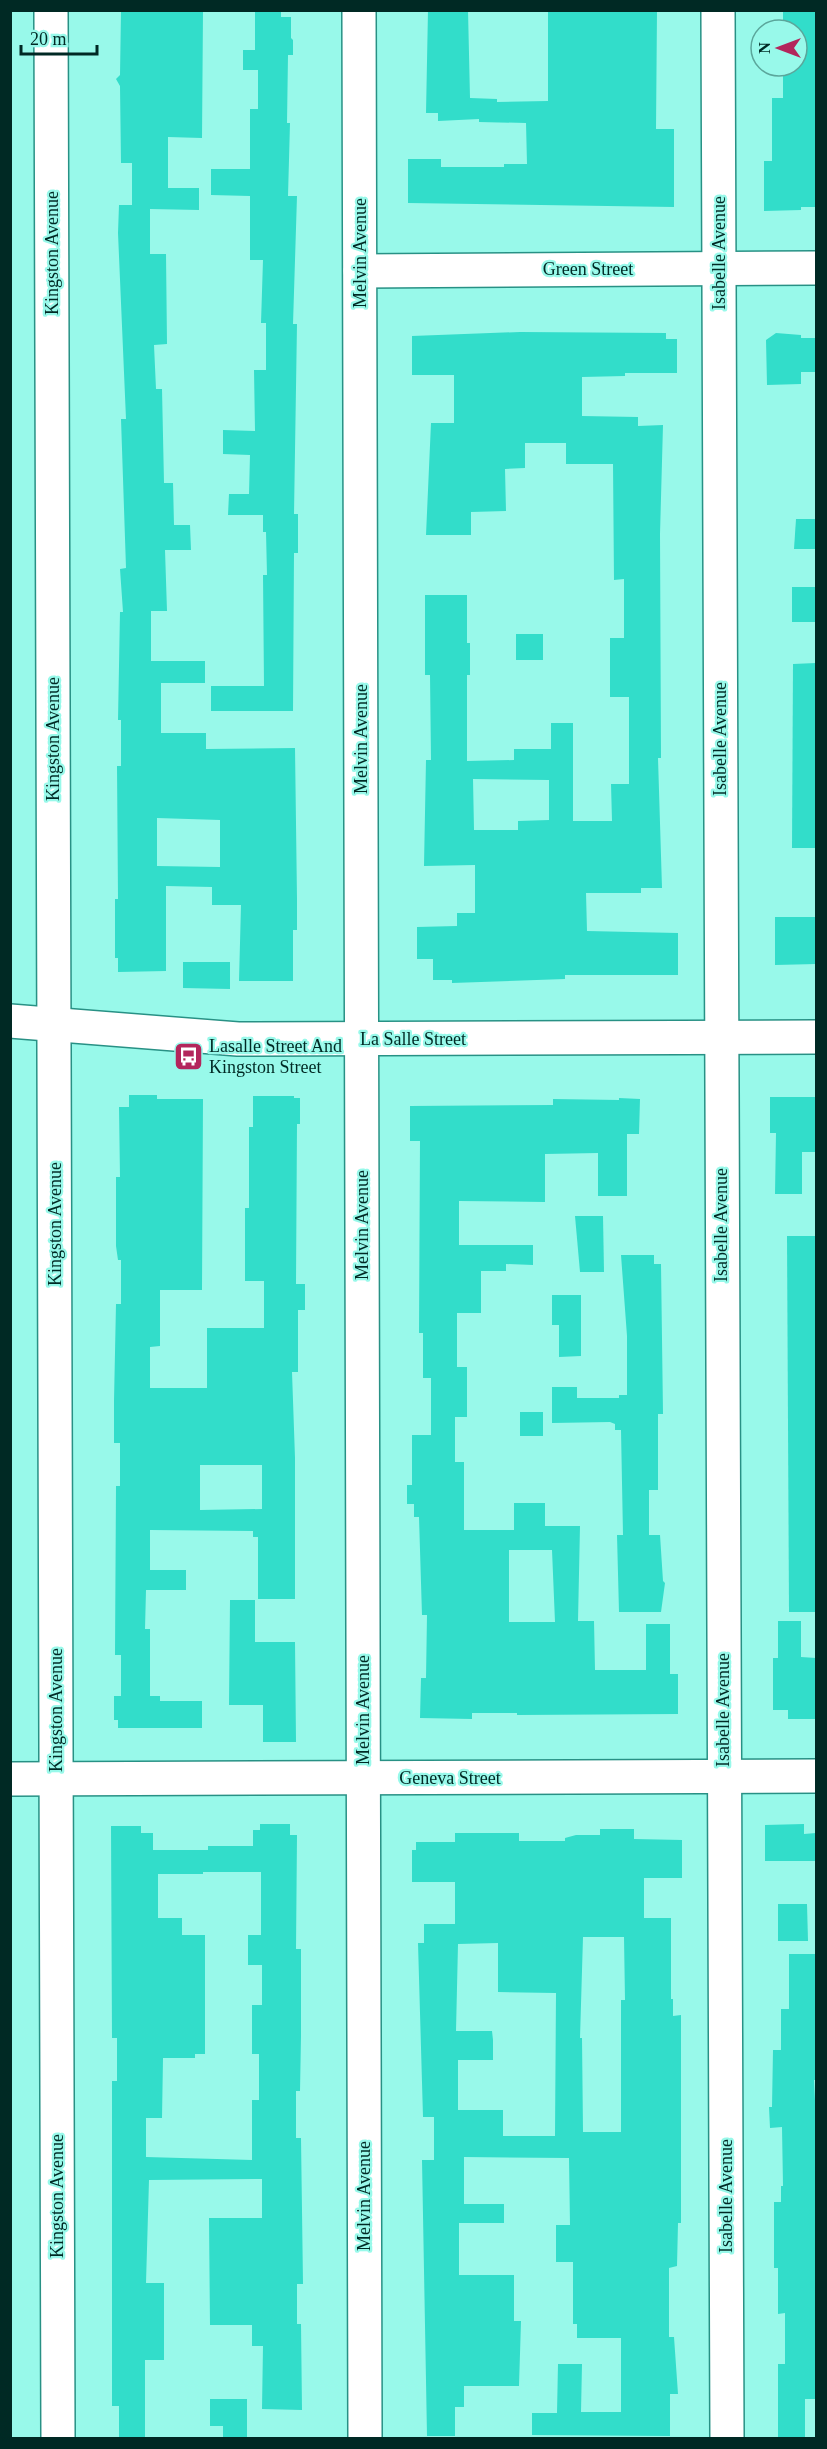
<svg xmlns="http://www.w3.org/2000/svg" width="827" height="2449" font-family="Georgia,serif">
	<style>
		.building { fill: #32ddca; fill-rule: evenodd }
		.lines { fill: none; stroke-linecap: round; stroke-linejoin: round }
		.minor-casing { stroke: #289185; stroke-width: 36 }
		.minor { stroke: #fff; stroke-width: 33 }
		.labels { text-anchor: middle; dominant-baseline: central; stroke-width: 4.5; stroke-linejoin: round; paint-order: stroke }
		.street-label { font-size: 18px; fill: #002924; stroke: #98f9ea }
		.poi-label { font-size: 18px; fill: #002924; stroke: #98f9ea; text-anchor: start }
	</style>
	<rect width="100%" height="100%" fill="#98f9ea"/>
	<g class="building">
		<path d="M 203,10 L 202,138 L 168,137 L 168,188 L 199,188 L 199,210 L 150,209 L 150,254 L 166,254 L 167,344 L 154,345 L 156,389 L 162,389 L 164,483 L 173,483 L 174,525 L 190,525 L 191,550 L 165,550 L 167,611 L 151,611 L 151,661 L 205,661 L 205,683 L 161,683 L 161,733 L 206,733 L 206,749 L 295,748 L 297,899 L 297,930 L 293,930 L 293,981 L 239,981 L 241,905 L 212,905 L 212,887 L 166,886 L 166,971 L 118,972 L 118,958 L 115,958 L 115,899 L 118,899 L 117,766 L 121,766 L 121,720 L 118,720 L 120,612 L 123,612 L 120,569 L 126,568 L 121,419 L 126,419 L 118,233 L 119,205 L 132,205 L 132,163 L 121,163 L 120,86 L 116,79 L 120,75 L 121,11 ZM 157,818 L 220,820 L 220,867 L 157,866 Z"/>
		<polygon points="255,10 281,10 281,17 291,17 291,38 293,40 293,55 288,55 287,123 290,123 288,196 297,196 293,324 297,324 294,514 298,514 298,553 294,553 293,711 211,711 211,686 264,686 263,575 267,575 266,532 263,532 263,515 228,515 229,494 249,494 250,455 223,454 223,430 255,431 254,370 266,370 266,323 261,323 263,260 250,260 250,196 211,195 211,169 250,169 250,109 258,109 258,70 243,70 243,50 255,50"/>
		<polygon points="428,10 468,10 470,98 497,99 497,102 548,101 548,10 657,11 656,129 674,129 674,207 408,203 408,159 441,159 441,167 504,167 504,164 527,164 526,123 479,122 479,119 438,121 438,113 426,113"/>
		<polygon points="783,10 816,10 816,207 801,207 801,210 764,211 764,161 772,161 772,98 783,98 783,66 797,66 797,30 783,30"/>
		<path d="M 520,332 L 666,333 L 666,339 L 677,339 L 677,373 L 625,373 L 625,376 L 582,377 L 582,416 L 638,417 L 638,426 L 663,425 L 660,534 L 661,758 L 658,758 L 662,888 L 641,888 L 641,893 L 586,893 L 587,931 L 678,933 L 678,975 L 565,975 L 565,979 L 452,983 L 452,980 L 433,980 L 433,959 L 417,959 L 417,927 L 457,926 L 457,913 L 475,913 L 475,865 L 424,866 L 426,760 L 431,760 L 430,675 L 425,675 L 425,595 L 467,595 L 467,643 L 470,643 L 470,675 L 467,675 L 467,761 L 514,760 L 514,749 L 551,749 L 551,723 L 573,723 L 573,821 L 612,821 L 611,784 L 629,784 L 629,697 L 610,697 L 610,638 L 624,638 L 624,579 L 614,580 L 613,464 L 566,464 L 566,443 L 525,443 L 525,468 L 505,469 L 506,511 L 471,512 L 471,535 L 426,535 L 431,423 L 454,423 L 454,375 L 412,375 L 412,336 ZM 473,779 L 549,780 L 549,820 L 518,821 L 518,830 L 474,830 Z"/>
		<polygon points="776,333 801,335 801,338 816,338 816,372 801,372 801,384 767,385 766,340"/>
		<polygon points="796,519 816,519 816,549 794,549"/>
		<rect x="792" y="587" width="24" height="35"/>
		<rect x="516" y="634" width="27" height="26"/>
		<polygon points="816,663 816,848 792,848 793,664"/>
		<polygon points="775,917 816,917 816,964 775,965"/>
		<polygon points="183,962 230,962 230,989 183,988"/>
		<path d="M 129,1095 L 157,1095 L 157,1099 L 203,1099 L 202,1290 L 160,1290 L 160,1346 L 150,1347 L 150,1388 L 207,1388 L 207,1328 L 264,1328 L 264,1281 L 245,1281 L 245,1208 L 249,1208 L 249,1127 L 253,1127 L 253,1096 L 294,1096 L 294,1098 L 300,1098 L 300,1124 L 297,1124 L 296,1284 L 305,1284 L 305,1310 L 298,1310 L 298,1372 L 292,1372 L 295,1458 L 295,1599 L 258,1599 L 258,1537 L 253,1537 L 253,1531 L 150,1530 L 150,1570 L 186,1570 L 186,1590 L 146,1590 L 145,1629 L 150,1629 L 150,1696 L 160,1696 L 160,1701 L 202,1701 L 202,1728 L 118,1728 L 118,1720 L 114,1720 L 114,1696 L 121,1696 L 121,1655 L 115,1655 L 116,1486 L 120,1486 L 120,1443 L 114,1443 L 114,1401 L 116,1304 L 121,1304 L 121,1260 L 118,1260 L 116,1246 L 116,1177 L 120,1177 L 119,1107 L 129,1107 ZM 200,1465 L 262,1465 L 262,1509 L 200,1510 Z"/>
		<polygon points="770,1097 816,1097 816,1152 802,1152 802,1194 775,1194 776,1133 770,1133"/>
		<path d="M 619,1098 L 640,1099 L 639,1134 L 627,1134 L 627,1196 L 598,1196 L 598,1153 L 545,1154 L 545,1202 L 459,1201 L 459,1245 L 533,1245 L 533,1265 L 506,1264 L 506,1271 L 481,1271 L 481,1313 L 457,1313 L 457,1367 L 467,1367 L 467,1417 L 455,1417 L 455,1462 L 464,1462 L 464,1530 L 514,1530 L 514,1503 L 545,1503 L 545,1526 L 580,1526 L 578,1621 L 594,1621 L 595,1670 L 646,1670 L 646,1624 L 670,1624 L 670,1674 L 678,1674 L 678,1714 L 517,1715 L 517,1713 L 472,1713 L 472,1719 L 420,1718 L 421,1678 L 426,1678 L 427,1615 L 422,1615 L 419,1517 L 414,1517 L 414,1504 L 407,1504 L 407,1485 L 412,1485 L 412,1435 L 431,1435 L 431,1378 L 423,1378 L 423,1333 L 419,1333 L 420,1141 L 410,1141 L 410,1106 L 553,1105 L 553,1099 L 619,1100 ZM 509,1550 L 552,1550 L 555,1622 L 509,1622 Z"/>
		<polygon points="575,1216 603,1216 604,1272 580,1272"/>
		<polygon points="787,1236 816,1236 816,1612 789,1612"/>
		<polygon points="621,1255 654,1255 654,1264 661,1264 663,1414 658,1414 658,1490 649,1490 649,1535 660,1535 663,1581 665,1583 661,1612 619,1612 617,1535 623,1535 621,1430 615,1430 615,1424 610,1422 552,1423 552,1387 577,1387 577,1398 619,1398 619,1395 627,1395 627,1336"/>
		<polygon points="552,1295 581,1295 581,1356 559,1357 559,1325 552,1325"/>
		<rect x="520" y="1412" width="23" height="24"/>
		<polygon points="230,1600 255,1600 255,1642 295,1642 296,1742 263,1742 263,1705 229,1705"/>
		<polygon points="778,1621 801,1621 801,1657 816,1658 816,1719 788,1719 788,1710 773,1710 773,1658 778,1658"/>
		<path d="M 260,1824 L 290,1824 L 290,1835 L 297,1835 L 296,1949 L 301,1949 L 301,2036 L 300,2091 L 296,2091 L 296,2138 L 301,2138 L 303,2284 L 297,2284 L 297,2324 L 301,2324 L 302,2410 L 262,2409 L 263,2346 L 252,2346 L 252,2325 L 210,2325 L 209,2218 L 262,2218 L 262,2179 L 149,2180 L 146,2283 L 164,2283 L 164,2360 L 145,2360 L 145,2439 L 119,2439 L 119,2406 L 112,2406 L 112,2081 L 117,2081 L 117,2038 L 112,2038 L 111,1826 L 141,1826 L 141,1833 L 153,1833 L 153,1850 L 208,1850 L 208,1846 L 253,1846 L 253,1830 L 260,1830 ZM 203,1872 L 261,1872 L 261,1935 L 248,1935 L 248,1965 L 262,1965 L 262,2005 L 252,2005 L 252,2054 L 259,2054 L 259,2100 L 252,2100 L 252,2160 L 146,2157 L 146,2118 L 162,2118 L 163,2058 L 195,2058 L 195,2054 L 205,2054 L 205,1935 L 182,1935 L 182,1918 L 158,1918 L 158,1874 L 203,1874 Z"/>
		<polygon points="804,1824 804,1834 816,1833 816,1861 765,1861 765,1825"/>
		<path d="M 600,1829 L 634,1829 L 634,1839 L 682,1840 L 682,1878 L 644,1878 L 644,1918 L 671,1918 L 671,1999 L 673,1999 L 673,2016 L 681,2015 L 681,2223 L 678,2223 L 677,2266 L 669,2268 L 669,2337 L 674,2337 L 678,2394 L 670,2394 L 670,2436 L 532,2435 L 532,2413 L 557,2413 L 558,2364 L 582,2364 L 581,2412 L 621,2412 L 621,2338 L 577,2338 L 577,2324 L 573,2324 L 573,2262 L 556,2262 L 556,2225 L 570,2225 L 569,2158 L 464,2157 L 464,2204 L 504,2204 L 504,2223 L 459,2223 L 459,2275 L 514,2275 L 514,2321 L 521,2321 L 519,2386 L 464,2386 L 464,2407 L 455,2407 L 455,2436 L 427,2436 L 422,2160 L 434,2160 L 434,2117 L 423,2117 L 418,1943 L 424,1943 L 424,1924 L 455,1924 L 455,1882 L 412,1882 L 412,1850 L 416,1850 L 416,1842 L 455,1842 L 455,1833 L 519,1833 L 519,1841 L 565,1841 L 565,1838 L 576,1835 L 600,1835 ZM 583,1937 L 624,1937 L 625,2000 L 621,2000 L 621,2132 L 583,2132 L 582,2038 L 580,2038 ZM 498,1943 L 498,1992 L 556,1993 L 555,2136 L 503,2136 L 503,2110 L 458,2110 L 458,2060 L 493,2060 L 493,2040 L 492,2031 L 456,2031 L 458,1944 Z"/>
		<polygon points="778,1904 807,1904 808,1941 778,1941"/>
		<polygon points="789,1954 816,1954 816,2080 814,2080 816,2120 816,2399 805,2399 805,2437 778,2437 778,2364 785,2364 785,2313 778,2314 778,2268 774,2268 774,2202 781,2202 781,2186 783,2186 782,2127 770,2128 769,2107 772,2107 773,2050 781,2050 781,2009 789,2009"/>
		<polygon points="210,2399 247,2399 247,2439 223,2439 223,2426 210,2426"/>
	</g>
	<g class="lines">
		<defs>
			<g id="minor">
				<polyline points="51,10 58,2438"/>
				<polyline points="359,10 365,2438"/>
				<polyline points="718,10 727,2438"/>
				<polyline points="360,271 816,268"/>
				<polyline points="10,1021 238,1039 816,1037"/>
				<polyline points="10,1779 816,1776"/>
			</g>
		</defs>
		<use href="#minor" class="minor-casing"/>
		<use href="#minor" class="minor"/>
	</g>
	<defs>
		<symbol id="bus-square" viewBox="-11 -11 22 22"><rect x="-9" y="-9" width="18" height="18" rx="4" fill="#b3265c" stroke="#98f9ea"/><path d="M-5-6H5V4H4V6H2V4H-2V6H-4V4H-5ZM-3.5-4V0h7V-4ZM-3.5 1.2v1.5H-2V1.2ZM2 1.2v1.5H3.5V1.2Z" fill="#fff"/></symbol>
	</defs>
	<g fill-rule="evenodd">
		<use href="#bus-square" x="172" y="1040" width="33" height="33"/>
	</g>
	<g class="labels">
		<g class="street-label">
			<text transform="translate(52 253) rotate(-90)">Kingston Avenue</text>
			<text transform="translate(360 253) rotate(-90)">Melvin Avenue</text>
			<text transform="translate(719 253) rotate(-90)">Isabelle Avenue</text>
			<text x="588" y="269">Green Street</text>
			<text transform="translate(53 739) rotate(-90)">Kingston Avenue</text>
			<text transform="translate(361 739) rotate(-90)">Melvin Avenue</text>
			<text transform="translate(720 739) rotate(-90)">Isabelle Avenue</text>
			<text x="413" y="1039">La Salle Street</text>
			<text transform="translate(55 1224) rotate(-90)">Kingston Avenue</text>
			<text transform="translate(362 1225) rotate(-90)">Melvin Avenue</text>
			<text transform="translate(721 1225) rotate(-90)">Isabelle Avenue</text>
			<text transform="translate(56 1710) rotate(-90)">Kingston Avenue</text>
			<text transform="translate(363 1710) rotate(-90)">Melvin Avenue</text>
			<text transform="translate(723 1710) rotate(-90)">Isabelle Avenue</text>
			<text x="450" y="1778">Geneva Street</text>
			<text transform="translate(57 2196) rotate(-90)">Kingston Avenue</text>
			<text transform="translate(364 2196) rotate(-90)">Melvin Avenue</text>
			<text transform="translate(726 2196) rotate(-90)">Isabelle Avenue</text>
		</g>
		<g class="poi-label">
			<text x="209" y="1046">Lasalle Street And<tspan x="209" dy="21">Kingston Street</tspan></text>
		</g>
	</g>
	<rect width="827" height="2449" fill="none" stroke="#002924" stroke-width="24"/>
	<g transform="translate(779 48) rotate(270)"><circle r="28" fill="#98f9ea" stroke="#5ba69b" stroke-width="1.5"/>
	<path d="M0-4.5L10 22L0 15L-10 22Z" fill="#b3265c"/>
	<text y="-9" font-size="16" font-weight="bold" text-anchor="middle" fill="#002924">N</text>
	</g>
	<path d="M21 45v9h76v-9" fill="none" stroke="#002924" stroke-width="3"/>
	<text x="30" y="45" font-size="18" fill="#002924" stroke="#98f9ea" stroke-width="4.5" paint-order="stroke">20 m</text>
</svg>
